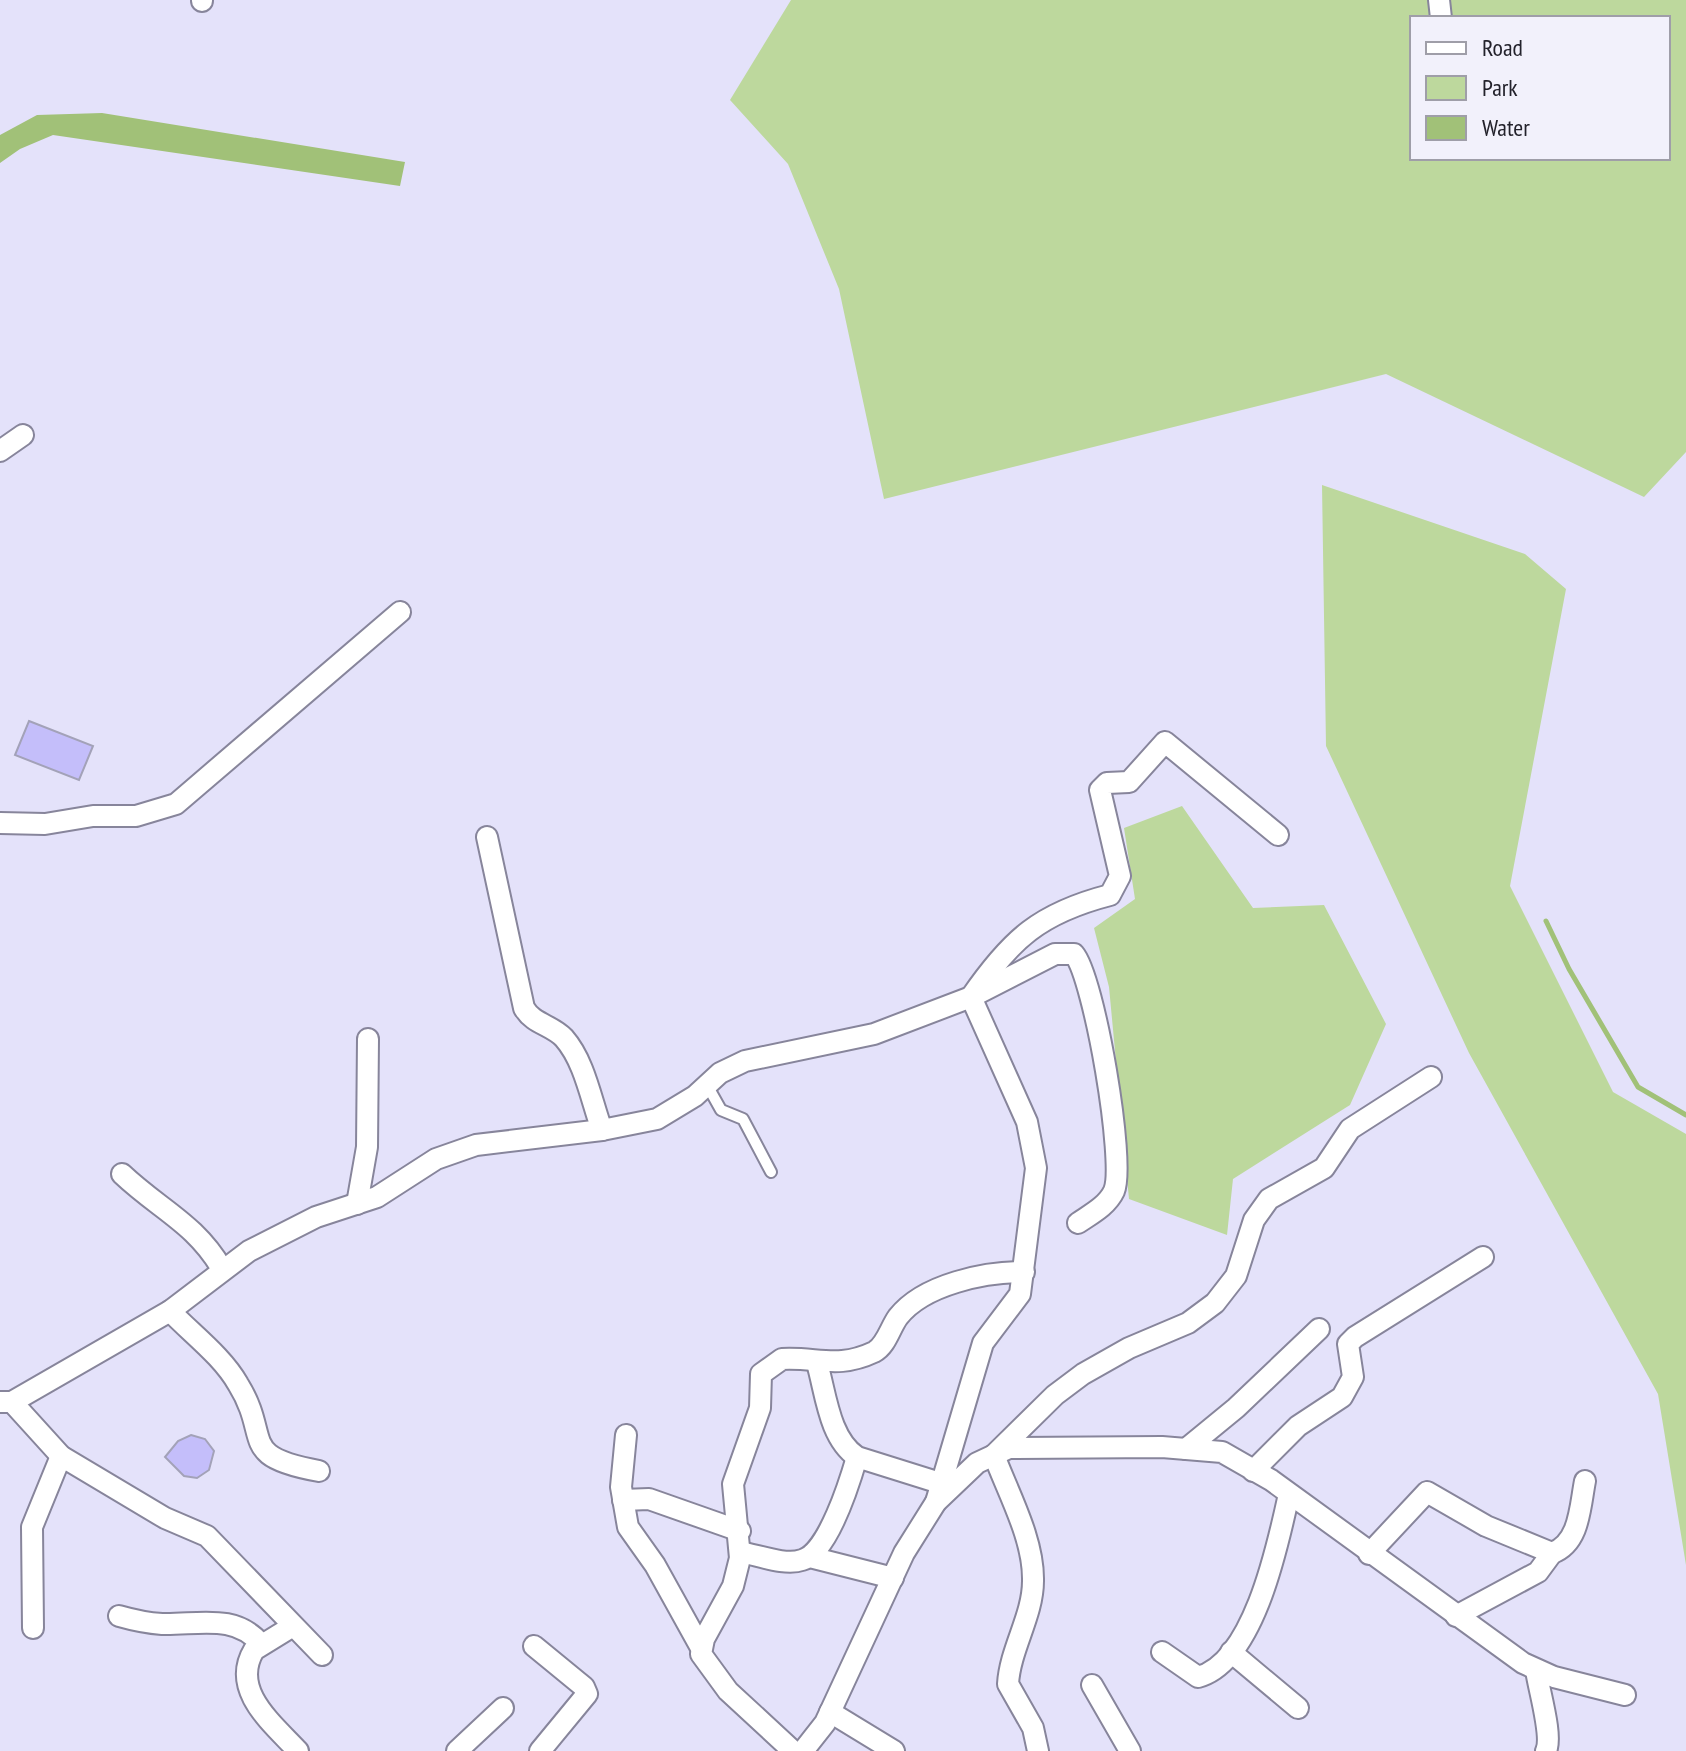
<svg xmlns="http://www.w3.org/2000/svg" width="1686" height="1751" font-family="'PT Sans Narrow',sans-serif">
	<style>
		.green { fill: #bdd89d; fill-rule: evenodd }
		.water { fill: #a1c178 }
		.lines { fill: none; stroke-linecap: round; stroke-linejoin: round }
		.stream { stroke: #a1c178; stroke-width: 5 }
		.building { fill: #c4befa; stroke: #a3a2b8; stroke-width: 2 }
		.lane-casing { stroke: #87859b; stroke-width: 14 }
		.street-casing { stroke: #87859b; stroke-width: 24 }
		.lane { stroke: #fff; stroke-width: 10 }
		.street { stroke: #fff; stroke-width: 20 }
	</style>
	<rect width="100%" height="100%" fill="#e4e2fa"/>
	<g class="green">
		<path d="M 791,0 L 1686,0 L 1686,452 L 1644,497 L 1386,374 L 884,499 L 839,289 L 788,164 L 730,100 ZM 1412,18 L 1668,18 L 1668,158 L 1412,158 Z"/>
		<polygon points="1322,485 1525,554 1566,589 1510,886 1613,1092 1686,1134 1686,1565 1658,1394 1469,1053 1326,746"/>
		<polygon points="1182,806 1253,908 1324,905 1386,1024 1350,1105 1233,1179 1227,1235 1129,1199 1109,987 1094,928 1135,899 1124,828"/>
	</g>
	<polygon class="water" points="102,113 405,162 400,186 53,135 20,149 0,163 0,135 37,115"/>
	<g class="lines">
		<polyline class="stream" points="1546,921 1569,969 1638,1087 1686,1115"/>
	</g>
	<g class="building">
		<polygon points="29,721 93,746 79,780 15,755"/>
		<polygon points="191,1435 205,1439 214,1451 209,1470 197,1478 184,1476 165,1457 178,1441"/>
	</g>
	<g class="lines">
		<defs>
			<polyline id="lane" points="707,1085 721,1110 743,1119 771,1172"/>
			<g id="street">
				<polyline points="202,0 202,1"/>
				<polyline points="1439,0 1441,18"/>
				<polyline points="0,451 23,435"/>
				<polyline points="0,823 45,824 93,816 136,816 176,804 400,612"/>
				<path d="M 487,837 L 524,1008 C 533,1024 552,1025 564,1038 C 585,1062 591,1100 602,1130"/>
				<path d="M 122,1174 C 160,1210 195,1223 222,1269"/>
				<polyline points="357,1204 367,1147 368,1039"/>
				<path d="M 170,1311 C 192,1334 222,1356 238,1384 C 272,1439 236,1456 319,1471"/>
				<path d="M 817,1363 C 826,1394 829,1438 857,1457 L 940,1483"/>
				<path d="M 0,1402 L 12,1402 L 170,1311 L 249,1251 L 316,1217 L 377,1197 L 436,1159 L 476,1145 L 602,1130 L 657,1119 L 695,1096 L 720,1073 L 745,1061 L 874,1034 L 971,997 L 1055,954 L 1074,954 C 1094,977 1126,1163 1114,1191 C 1107,1206 1091,1214 1078,1223"/>
				<polyline points="12,1402 61,1456 165,1518 207,1536 322,1655"/>
				<polyline points="626,1435 621,1487 628,1527 655,1565 701,1648"/>
				<polyline points="1186,1449 1236,1408 1319,1329"/>
				<polyline points="1253,1471 1298,1426 1342,1397 1353,1377 1348,1344 1355,1337 1483,1257"/>
				<polyline points="623,1500 649,1499 740,1531"/>
				<path d="M 936,1502 L 983,1343 L 1020,1294 L 1036,1168 L 1027,1122 L 971,997 C 1011,939 1040,913 1110,895 L 1120,876 L 1100,790 L 1107,783 L 1129,782 L 1165,742 L 1278,835"/>
				<path d="M 740,1552 C 758,1555 785,1566 802,1560 C 828,1553 850,1481 857,1457"/>
				<path d="M 1369,1554 L 1427,1492 L 1486,1526 L 1552,1553 C 1580,1543 1580,1506 1585,1481"/>
				<polyline points="810,1557 893,1578"/>
				<path d="M 119,1616 C 133,1620 147,1623 162,1624 C 198,1625 235,1613 261,1644"/>
				<polyline points="1456,1616 1538,1572 1552,1553"/>
				<path d="M 293,1626 L 254,1650 C 230,1690 272,1723 298,1751"/>
				<polyline points="33,1628 32,1527 61,1456"/>
				<polyline points="534,1646 584,1687 587,1694 540,1751"/>
				<path d="M 1162,1652 L 1198,1677 C 1254,1662 1278,1544 1289,1494"/>
				<polyline points="1231,1652 1298,1708"/>
				<path d="M 1536,1670 C 1539,1691 1553,1736 1546,1751"/>
				<polyline points="1092,1685 1130,1751"/>
				<polyline points="830,1712 894,1751"/>
				<polyline points="457,1751 503,1708"/>
				<path d="M 793,1751 L 728,1691 L 701,1654 L 704,1639 L 733,1586 L 740,1558 L 733,1484 L 760,1408 L 761,1374 L 782,1359 C 818,1357 838,1369 874,1352 C 886,1346 890,1328 898,1317 C 924,1284 985,1272 1024,1272"/>
				<polyline points="803,1751 825,1723 904,1553 936,1502 977,1463 1009,1448 1162,1447 1222,1452 1271,1480 1523,1663 1554,1677 1625,1695"/>
				<path d="M 1038,1751 L 1033,1728 L 1008,1684 C 1010,1649 1033,1616 1033,1581 C 1034,1539 1008,1493 994,1455 L 1055,1395 L 1083,1374 L 1129,1348 L 1188,1323 L 1215,1303 L 1236,1276 L 1254,1220 L 1269,1199 L 1324,1168 L 1350,1129 L 1431,1077"/>
			</g>
		</defs>
		<use href="#lane" class="lane-casing"/>
		<use href="#street" class="street-casing"/>
		<use href="#lane" class="lane"/>
		<use href="#street" class="street"/>
	</g>
	<rect x="1410" y="16" width="260" height="144" fill="#f2f1fb" stroke="#9f9ea8" stroke-width="2"/>
	<rect x="1426" y="42" width="40" height="12" fill="#ffffff" stroke="#9f9ea8" stroke-width="2"/>
	<text x="1482" y="56" font-size="24" fill="#23222b">Road</text>
	<rect x="1426" y="76" width="40" height="24" fill="#bdd89d" stroke="#9f9ea8" stroke-width="2"/>
	<text x="1482" y="96" font-size="24" fill="#23222b">Park</text>
	<rect x="1426" y="116" width="40" height="24" fill="#a1c178" stroke="#9f9ea8" stroke-width="2"/>
	<text x="1482" y="136" font-size="24" fill="#23222b">Water</text>
</svg>
